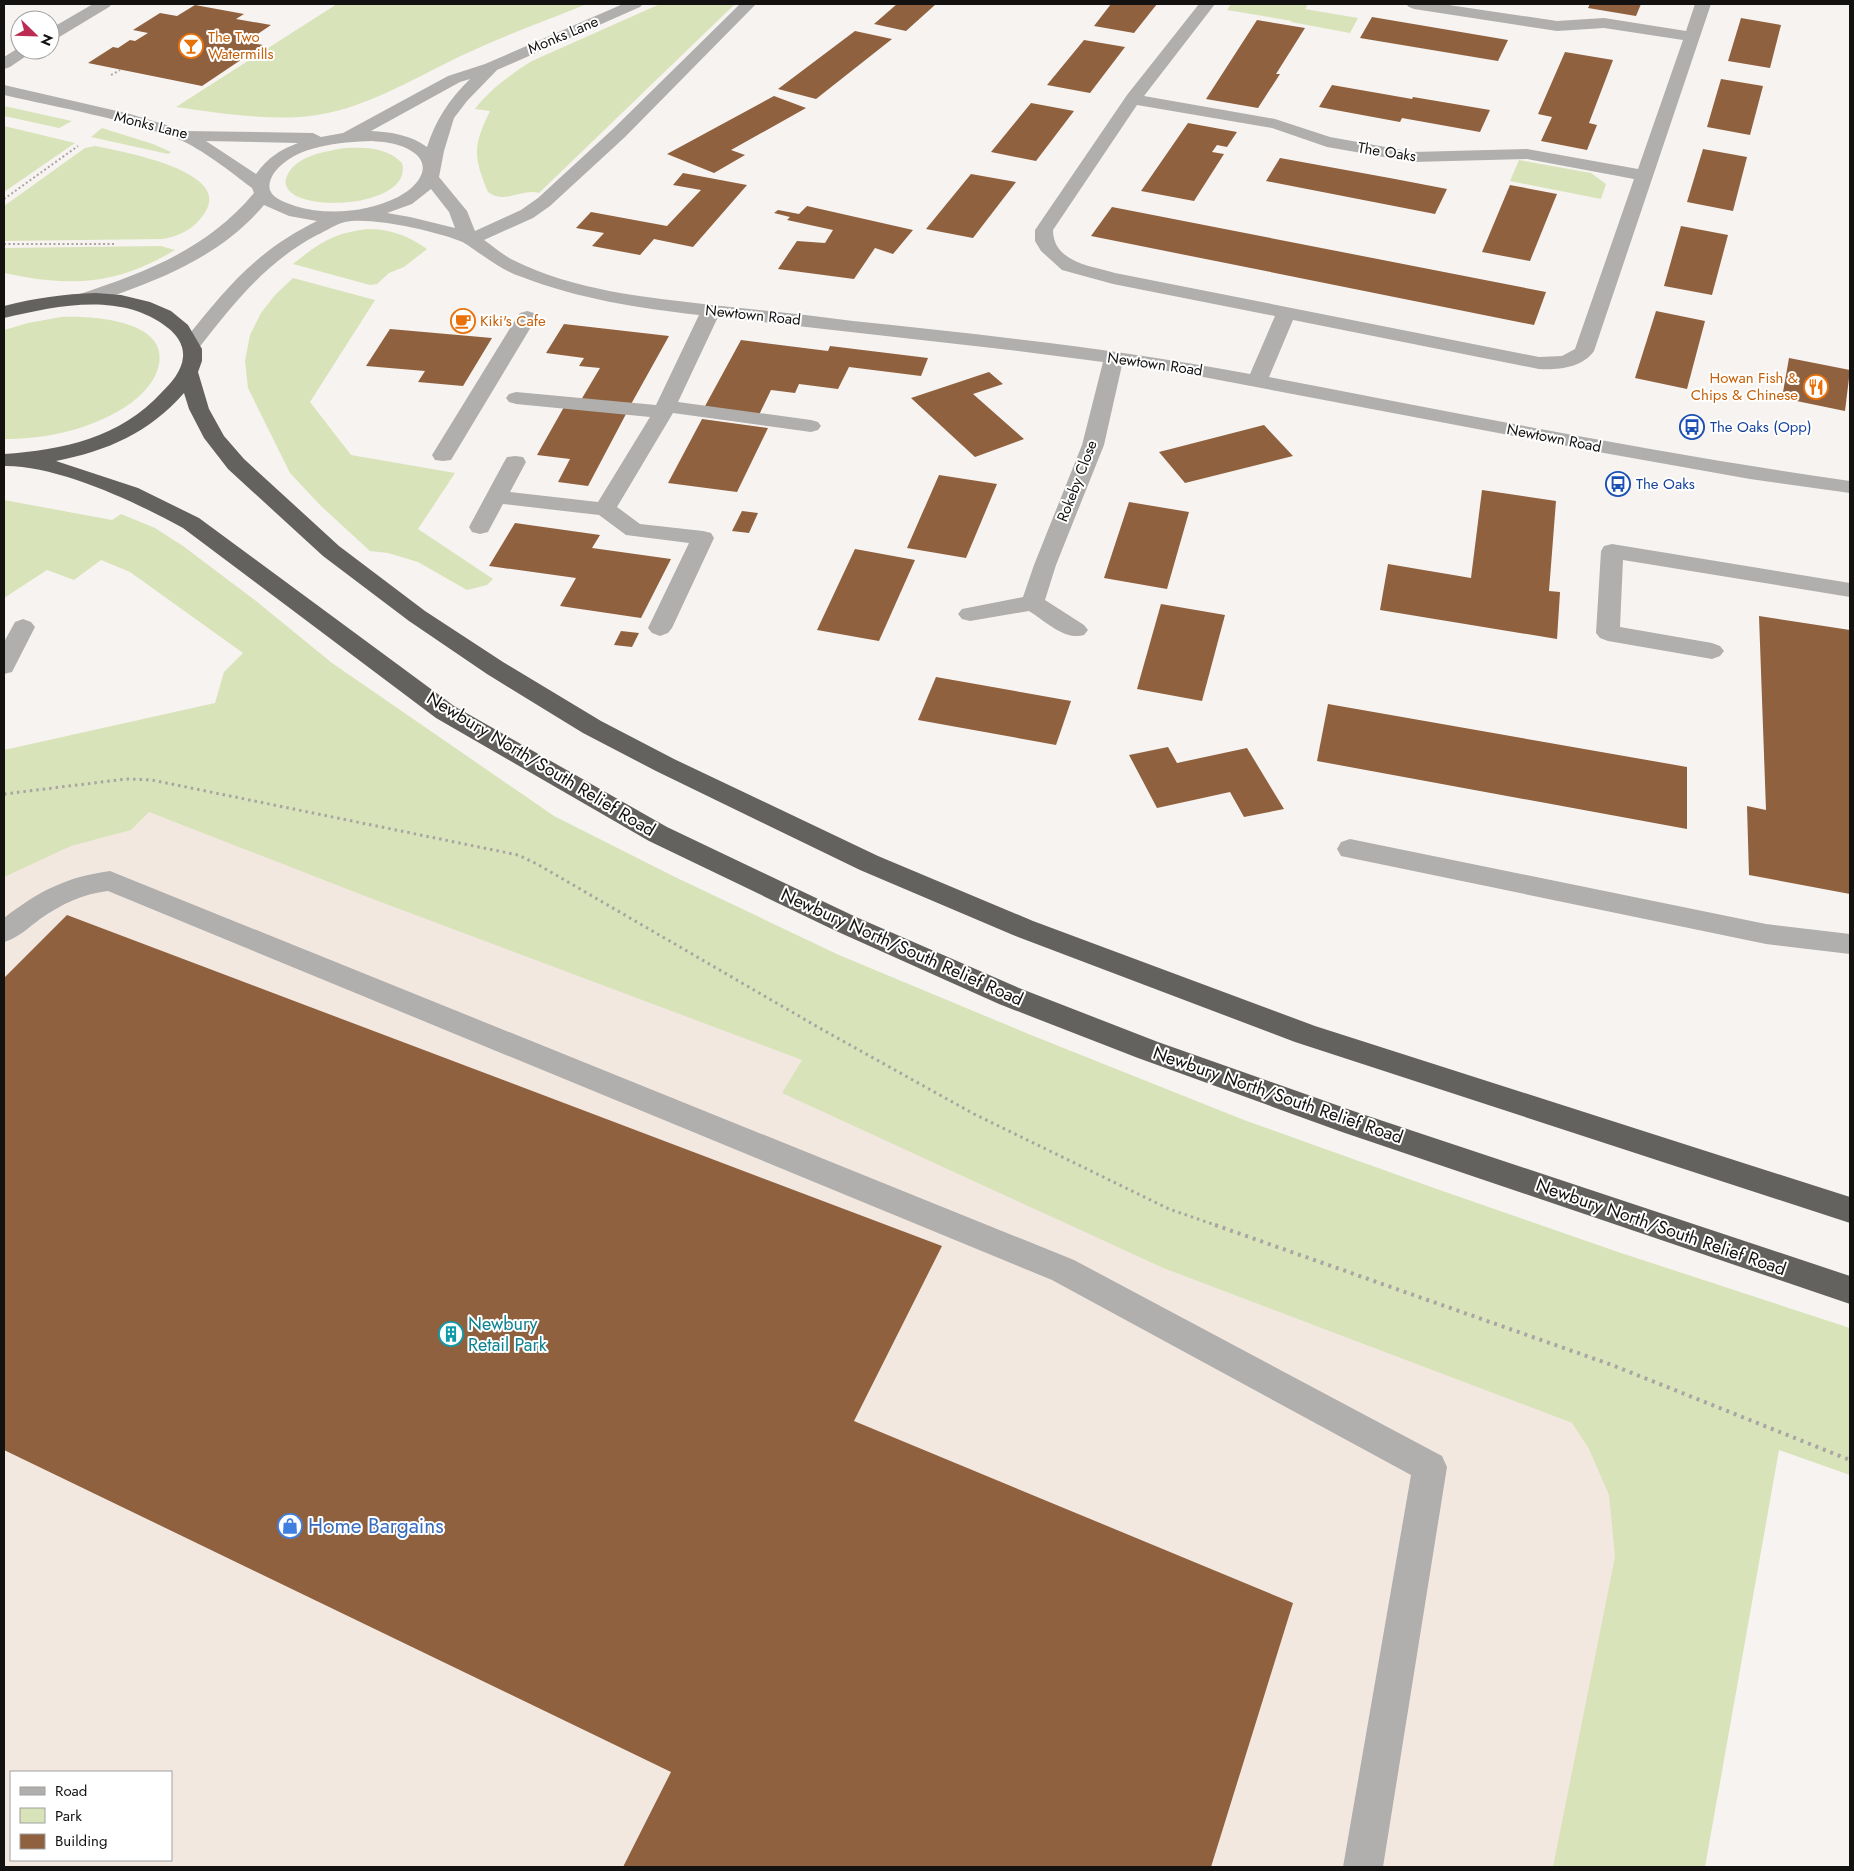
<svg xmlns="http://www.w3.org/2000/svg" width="1854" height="1871" font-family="Jost,sans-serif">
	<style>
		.built { fill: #f3e8e0; fill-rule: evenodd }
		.green { fill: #d9e3b9 }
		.building { fill: #8f613f }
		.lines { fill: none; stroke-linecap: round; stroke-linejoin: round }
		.path-far2 { stroke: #a9a5a3; stroke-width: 2; stroke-dasharray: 2 2.5; stroke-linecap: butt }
		.path-far1 { stroke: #a9a5a3; stroke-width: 3; stroke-dasharray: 2.5 4; stroke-linecap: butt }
		.path { stroke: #a9a5a3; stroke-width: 4; stroke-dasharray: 3 5; stroke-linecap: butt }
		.minor { fill: #b0afad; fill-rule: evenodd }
		.highway { fill: #64625e; fill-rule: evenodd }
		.labels { text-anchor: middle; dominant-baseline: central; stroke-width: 4; stroke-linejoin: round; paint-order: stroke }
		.far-street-label { font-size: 15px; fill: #141211; stroke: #fff }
		.far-food-label { font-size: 15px; fill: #c56008; stroke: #fff; text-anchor: start }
		.far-transit-label { font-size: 15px; fill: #164399; stroke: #fff; text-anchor: start }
		.street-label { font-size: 18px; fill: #141211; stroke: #fff }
		.culture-label { font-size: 18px; fill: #0d838f; stroke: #fff; text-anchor: start }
		.near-shop-label { font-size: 21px; fill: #366cbe; stroke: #fff; text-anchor: start }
	</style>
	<rect width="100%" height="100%" fill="#f7f3f0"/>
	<path class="built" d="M 6,749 L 149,812 L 803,1060 L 783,1093 L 1163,1268 L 1432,1369 L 1702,1474 L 1644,1867 L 4,1867 L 4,750 ZM 11,1772 L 171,1772 L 171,1860 L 11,1860 Z"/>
	<g class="green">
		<path d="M 337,4 L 587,4 C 550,19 511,33 474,50 C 426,71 369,108 317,115 C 273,122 220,113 176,107 Z"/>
		<path d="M 660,4 L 735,4 L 539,193 C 522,188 505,205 488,192 C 473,156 473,146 490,111 L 475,109 C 490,89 511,74 532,61 Z"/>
		<polygon points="1231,4 1308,4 1305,9 1358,18 1350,33 1291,22 1292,21 1227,10"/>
		<polygon points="4,106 72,121 59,128 4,116"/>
		<polygon points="4,126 75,143 4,192"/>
		<polygon points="102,128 153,144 171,152 168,154 91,137"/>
		<path d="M 95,146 C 119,151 236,171 204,214 C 194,229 180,236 162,239 L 4,241 L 4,206 L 85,148 Z"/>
		<path d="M 345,148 C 365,147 387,147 402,163 C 416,213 261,216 289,172 C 300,155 327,151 345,148 Z"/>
		<polygon points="1519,160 1591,173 1606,184 1601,199 1510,181"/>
		<path d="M 368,229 C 391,229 409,236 427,249 L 404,267 L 389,273 L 377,284 L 370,285 L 293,264 C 321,242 333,233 368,229 Z"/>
		<path d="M 161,246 L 175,250 C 115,286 70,287 4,273 L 4,248 Z"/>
		<polygon points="293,278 375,300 310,402 351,455 455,473 418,529 493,579 487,585 467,590 418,562 388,553 370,551 321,506 290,473 248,388 245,361 250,335 261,313 275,295"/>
		<path d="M 61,317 C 89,316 167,319 159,364 C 156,380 144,393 131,403 C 94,429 48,439 4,439 L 4,330 L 28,323 Z"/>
		<polygon points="4,500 112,520 121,514 155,528 183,546 256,601 332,663 554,816 675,877 839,955 1031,1035 1244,1120 1434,1188 1618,1252 1850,1328 1850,1475 1779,1450 1705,1867 1553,1867 1615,1557 1609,1495 1589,1449 1572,1423 1163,1268 782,1093 802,1060 370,898 149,812 131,830 71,846 4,877 4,750 215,703 224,672 243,653 130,572 101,560 74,580 47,570 4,598"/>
	</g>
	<g class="building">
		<polygon points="897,4 936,4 906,31 874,24"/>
		<polygon points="1111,4 1157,4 1134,33 1094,26"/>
		<polygon points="1590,4 1641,4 1636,16 1588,8"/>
		<polygon points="195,5 244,14 236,19 271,25 246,42 263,45 202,86 88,63 113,47 118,48 130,40 135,41 148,33 133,30 160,13 177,16"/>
		<polygon points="1372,17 1508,40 1498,61 1360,38"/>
		<polygon points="1741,18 1781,25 1770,68 1728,61"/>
		<polygon points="1257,20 1305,28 1276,74 1280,74 1258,108 1206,99"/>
		<polygon points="855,31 892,39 816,99 778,89"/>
		<polygon points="1084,40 1125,47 1090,93 1047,85"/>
		<polygon points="1565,52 1613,60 1589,123 1597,125 1587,150 1541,141 1552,117 1538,114"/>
		<polygon points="1721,79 1763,86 1750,135 1707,127"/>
		<polygon points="1332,85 1412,99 1413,97 1490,110 1480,132 1402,118 1400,122 1319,107"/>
		<polygon points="774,96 806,108 731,150 745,155 714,173 667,154"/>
		<polygon points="1031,103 1074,111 1036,161 991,152"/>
		<polygon points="1188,123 1237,132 1227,147 1217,145 1212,152 1224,154 1194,201 1141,191"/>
		<polygon points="1703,149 1747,157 1733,211 1687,202"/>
		<polygon points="1280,158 1395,179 1447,189 1435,214 1266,181"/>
		<polygon points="683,173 747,185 693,247 654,239 640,255 592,246 604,233 576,228 591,212 667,226 701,190 673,185"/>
		<polygon points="971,174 1016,182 973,238 926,229"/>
		<polygon points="1510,185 1557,194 1530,261 1482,252"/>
		<polygon points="807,206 913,230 893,254 875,248 854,279 778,269 797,241 825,243 833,230 787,220 790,217 774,213 778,210 799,214"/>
		<polygon points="1112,207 1490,281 1546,292 1534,325 1091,236"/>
		<polygon points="1681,226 1728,235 1712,295 1664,286"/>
		<polygon points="1656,311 1705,321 1687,389 1635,378"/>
		<polygon points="564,324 669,336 630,406 581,400 600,368 579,366 584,358 546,353"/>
		<polygon points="390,329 492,338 463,386 418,382 425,371 366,366"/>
		<polygon points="741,340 828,351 830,346 928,358 921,376 849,367 838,389 799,384 795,393 771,390 759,415 704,408"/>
		<polygon points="1789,358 1850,370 1845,411 1782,398"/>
		<polygon points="989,372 1003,384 973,394 1024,439 975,457 911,398"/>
		<polygon points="564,407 626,414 588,486 558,482 570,459 537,455"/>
		<polygon points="702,419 768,428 737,492 668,483"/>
		<polygon points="1264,425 1293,456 1185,483 1159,452"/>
		<polygon points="939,475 997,484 966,558 907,548"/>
		<polygon points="1482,490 1556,501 1549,591 1560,592 1557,639 1380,610 1388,564 1471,578"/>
		<polygon points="1129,502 1189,512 1167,589 1104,578"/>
		<polygon points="742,511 758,513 749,533 732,531"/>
		<polygon points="515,523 600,535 592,548 671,559 641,618 560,606 576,578 489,566"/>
		<polygon points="855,549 915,560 879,641 817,630"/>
		<polygon points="1161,604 1225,615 1202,701 1137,689"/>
		<polygon points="1759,616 1850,630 1850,894 1749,875 1747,806 1766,810"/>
		<polygon points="621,631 639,633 632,647 614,645"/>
		<polygon points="936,677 1071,701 1056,745 918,720"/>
		<polygon points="1328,704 1687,767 1687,829 1317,761"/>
		<polygon points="1168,747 1177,763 1247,748 1284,809 1244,817 1230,792 1157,808 1129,755"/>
		<polygon points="67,915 942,1246 854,1421 1293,1603 1211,1867 623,1867 671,1772 4,1450 4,978"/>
	</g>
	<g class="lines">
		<g class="path-far2">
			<polyline points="111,75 120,70"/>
			<polyline points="4,199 78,146"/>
			<polyline points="4,244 116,244"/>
		</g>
		<polyline class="path-far1" points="4,794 126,779 152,780 518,855 537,864 823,1030 974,1114 1169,1209 1218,1226"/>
		<polyline class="path" points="1215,1225 1612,1365 1850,1460"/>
		<g class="minor">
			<polygon points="93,4 112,4 109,7 56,39 50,41 50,29"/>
			<path d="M 623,4 L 643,4 L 640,7 L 497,70 L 467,101 L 454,118 L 444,151 L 439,177 L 467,211 L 475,231 L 521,210 L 538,198 L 613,129 L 740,4 L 756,4 L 625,137 L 550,206 L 533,218 L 484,240 C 494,247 503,255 513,260 C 575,291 645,297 712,305 C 759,310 806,315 853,321 C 986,335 1119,349 1250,374 L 1275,316 L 1113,284 L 1062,270 L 1041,251 L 1035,241 L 1035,230 L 1127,95 L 1199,4 L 1215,4 L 1144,96 L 1275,119 L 1330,137 L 1413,152 L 1527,149 L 1638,169 L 1683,40 L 1604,28 L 1557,31 L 1414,9 L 1409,7 L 1406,4 L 1442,4 L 1557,21 L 1604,18 L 1686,31 L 1695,4 L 1711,4 L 1594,351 C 1582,368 1558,370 1539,369 L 1293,320 L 1269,377 C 1462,414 1655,453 1850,481 L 1850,493 L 1750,479 L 1604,453 L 1182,373 L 1122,365 L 1104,445 L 1056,565 L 1045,600 L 1084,625 L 1088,630 L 1084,635 C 1065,641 1045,621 1029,611 L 970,621 L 962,619 L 958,614 L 962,609 L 1023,597 L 1034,565 L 1082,445 L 1103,362 L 1010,350 L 718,317 L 678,402 L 811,420 L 818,422 L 821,426 L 818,430 L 811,432 L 673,413 L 617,507 L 640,524 L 703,531 L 711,533 L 714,538 L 672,628 L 668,633 L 660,636 L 652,633 L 648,628 L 689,543 L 626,535 L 599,515 L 503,504 L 488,532 L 480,534 L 472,532 L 469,527 L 504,462 L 507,457 L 515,456 L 523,457 L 526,462 L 510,492 L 598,502 L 650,417 L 516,404 L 509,402 L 506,398 L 509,394 L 516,392 L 656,405 L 699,315 C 638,308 579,299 522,277 C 507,272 495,264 482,255 C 475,251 468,244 460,241 C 436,231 369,216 345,222 C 336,224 326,231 317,235 C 266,262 233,304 198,349 L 191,351 L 184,349 L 181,345 L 184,341 C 225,289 256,251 317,221 L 289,216 L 264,205 C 226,250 176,273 121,293 C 108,297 91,307 77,303 L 74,299 L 77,295 C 146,272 206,250 254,193 L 252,188 C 231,172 202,149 178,139 C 125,119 60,108 4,95 L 4,85 L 130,114 L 186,131 L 313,133 L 321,137 L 343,133 L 448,76 L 485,64 ZM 470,79 C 449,100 436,119 427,147 C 411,135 391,132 371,131 L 460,82 ZM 1137,105 L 1272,128 L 1327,147 L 1413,162 L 1527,159 L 1634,179 L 1575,349 L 1562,356 L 1539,357 L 1115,273 C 1091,266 1053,262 1053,230 ZM 206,141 L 298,143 C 278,151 269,157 256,174 ZM 372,141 C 384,142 395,143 406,148 C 436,162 421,185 398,197 C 368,212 328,216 295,206 C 287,203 273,199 270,190 C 268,184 271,178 274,173 C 295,145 341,142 372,141 ZM 431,189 L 449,212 L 455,228 L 410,217 L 387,213 L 412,204 Z"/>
			<polygon points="20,47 20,50 35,50 10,67 4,69 4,57"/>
			<polygon points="527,311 534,313 537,317 454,455 451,460 443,461 435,460 432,455 517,317 520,313"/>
			<polygon points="1612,544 1850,583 1850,597 1623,560 1620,627 1712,643 1720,646 1724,651 1720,656 1712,659 1608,641 1600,638 1596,633 1601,551 1604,546"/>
			<polygon points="23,619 31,622 35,627 12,672 4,674 4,642 15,622"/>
			<polygon points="1350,839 1766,924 1850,934 1850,954 1766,944 1341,856 1337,849 1341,842"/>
			<path d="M 110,871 L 1074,1260 L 1442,1456 L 1447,1467 L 1383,1867 L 1343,1867 L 1411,1475 L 1052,1280 L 108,891 C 82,894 62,904 40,919 C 28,928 18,938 4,942 L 4,918 C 39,891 66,877 110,871 Z"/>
		</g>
		<path class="highway" d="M 96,293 L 121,295 L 150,302 L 171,311 L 188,325 L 202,349 L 202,361 L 198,372 L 209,409 L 224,436 L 244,459 L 339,546 L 425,611 L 503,662 L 601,721 L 674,759 L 878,856 L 1033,921 L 1315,1026 L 1850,1197 L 1850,1223 L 1295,1042 L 1013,935 L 860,870 L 656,771 L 583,733 L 487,674 L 409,621 L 323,556 L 228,469 L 204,438 L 189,409 L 184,393 C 149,433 107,451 56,461 L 138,488 L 199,518 L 454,706 L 667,827 L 856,917 L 1019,988 L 1158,1042 L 1359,1113 L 1850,1276 L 1850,1304 L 1342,1132 L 1138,1058 L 999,1004 L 836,931 L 649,841 L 436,718 L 183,528 C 136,502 57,465 4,466 L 4,454 C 63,450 120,438 162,392 C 171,383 182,371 183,357 C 184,345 177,335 168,328 C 121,291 57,306 4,318 L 4,306 C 34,298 64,294 96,293 Z"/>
	</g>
	<defs>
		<symbol id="bar-ring" viewBox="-11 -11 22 22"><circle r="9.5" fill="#fff" stroke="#e8710a" stroke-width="1.5"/><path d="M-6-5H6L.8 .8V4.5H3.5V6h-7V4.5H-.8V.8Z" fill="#e8710a"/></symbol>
		<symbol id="cafe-ring" viewBox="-11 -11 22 22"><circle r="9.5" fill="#fff" stroke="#e8710a" stroke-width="1.5"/><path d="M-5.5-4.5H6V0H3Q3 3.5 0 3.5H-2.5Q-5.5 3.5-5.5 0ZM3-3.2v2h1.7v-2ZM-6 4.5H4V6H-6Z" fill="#e8710a"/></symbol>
		<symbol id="restaurant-ring" viewBox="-11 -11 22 22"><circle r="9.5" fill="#fff" stroke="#e8710a" stroke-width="1.5"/><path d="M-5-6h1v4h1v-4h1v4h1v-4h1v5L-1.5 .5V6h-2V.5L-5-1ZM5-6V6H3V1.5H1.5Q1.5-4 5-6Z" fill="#e8710a"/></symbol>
		<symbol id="bus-ring" viewBox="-11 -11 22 22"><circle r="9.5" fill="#fff" stroke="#1a4fb4" stroke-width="1.5"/><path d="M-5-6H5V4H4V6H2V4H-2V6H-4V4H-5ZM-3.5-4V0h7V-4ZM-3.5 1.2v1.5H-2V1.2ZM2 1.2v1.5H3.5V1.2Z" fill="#1a4fb4"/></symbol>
		<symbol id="building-ring" viewBox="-11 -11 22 22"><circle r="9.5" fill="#fff" stroke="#0f9aa8" stroke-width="1.5"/><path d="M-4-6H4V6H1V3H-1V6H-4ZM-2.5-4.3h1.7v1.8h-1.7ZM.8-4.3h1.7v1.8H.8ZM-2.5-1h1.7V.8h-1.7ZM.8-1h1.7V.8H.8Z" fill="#0f9aa8"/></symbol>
		<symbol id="shop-ring" viewBox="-11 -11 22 22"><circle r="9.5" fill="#fff" stroke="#3f7fe0" stroke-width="1.5"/><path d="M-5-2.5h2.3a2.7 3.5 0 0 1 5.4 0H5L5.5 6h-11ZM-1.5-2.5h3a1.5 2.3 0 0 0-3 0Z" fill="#3f7fe0"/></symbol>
	</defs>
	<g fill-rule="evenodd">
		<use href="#bar-ring" x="177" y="32" width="28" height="28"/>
		<use href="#cafe-ring" x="449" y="307" width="28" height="28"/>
		<use href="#restaurant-ring" x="1802" y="373" width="28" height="28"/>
		<use href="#bus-ring" x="1678" y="413" width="28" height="28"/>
		<use href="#bus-ring" x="1604" y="470" width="28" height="28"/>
		<use href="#building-ring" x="437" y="1320" width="28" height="28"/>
		<use href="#shop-ring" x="276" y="1512" width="28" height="28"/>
	</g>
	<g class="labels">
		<g class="far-street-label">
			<text transform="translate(563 35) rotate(-23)">Monks Lane</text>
			<text transform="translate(151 125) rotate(14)">Monks Lane</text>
			<text transform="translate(1387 152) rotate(9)">The Oaks</text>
			<text transform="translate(753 315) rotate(6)">Newtown Road</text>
			<text transform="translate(1155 364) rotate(8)">Newtown Road</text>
			<text transform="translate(1554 438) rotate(11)">Newtown Road</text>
			<text transform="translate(1077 481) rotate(-69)">Rokeby Close</text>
		</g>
		<g class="far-food-label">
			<text x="208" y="37">The Two<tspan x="208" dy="17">Watermills</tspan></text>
			<text x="480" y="321">Kiki's Cafe</text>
			<text x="1798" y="378" text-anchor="end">Howan Fish &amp;<tspan x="1798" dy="17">Chips &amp; Chinese</tspan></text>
		</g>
		<g class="far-transit-label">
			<text x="1710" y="427">The Oaks (Opp)</text>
			<text x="1636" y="484">The Oaks</text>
		</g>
		<g class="street-label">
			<text transform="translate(541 764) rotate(31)">Newbury North/South Relief Road</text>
			<text transform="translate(902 947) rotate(24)">Newbury North/South Relief Road</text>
			<text transform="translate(1278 1095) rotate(19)">Newbury North/South Relief Road</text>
			<text transform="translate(1661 1227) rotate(19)">Newbury North/South Relief Road</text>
		</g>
		<g class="culture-label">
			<text x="468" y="1324">Newbury<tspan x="468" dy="21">Retail Park</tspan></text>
		</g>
		<g class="near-shop-label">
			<text x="308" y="1526">Home Bargains</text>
		</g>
	</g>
	<rect width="1854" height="1871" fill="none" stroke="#141211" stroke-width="10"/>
	<rect x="10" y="1771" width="162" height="90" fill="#ffffff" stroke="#a1a0a0"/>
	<rect x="20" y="1787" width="25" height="8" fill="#b0afad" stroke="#a1a0a0"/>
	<text x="55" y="1796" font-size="15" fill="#141211">Road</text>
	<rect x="20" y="1808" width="25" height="15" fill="#d9e3b9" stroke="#a1a0a0"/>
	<text x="55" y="1821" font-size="15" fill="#141211">Park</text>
	<rect x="20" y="1834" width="25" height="15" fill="#8f613f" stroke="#a1a0a0"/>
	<text x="55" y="1846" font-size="15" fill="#141211">Building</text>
	<g transform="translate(35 35) rotate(113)"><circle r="24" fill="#ffffff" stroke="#a1a0a0"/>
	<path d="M0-4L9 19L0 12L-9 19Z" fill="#bb2b52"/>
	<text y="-8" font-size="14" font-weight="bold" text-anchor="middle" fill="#141211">N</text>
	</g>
</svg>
